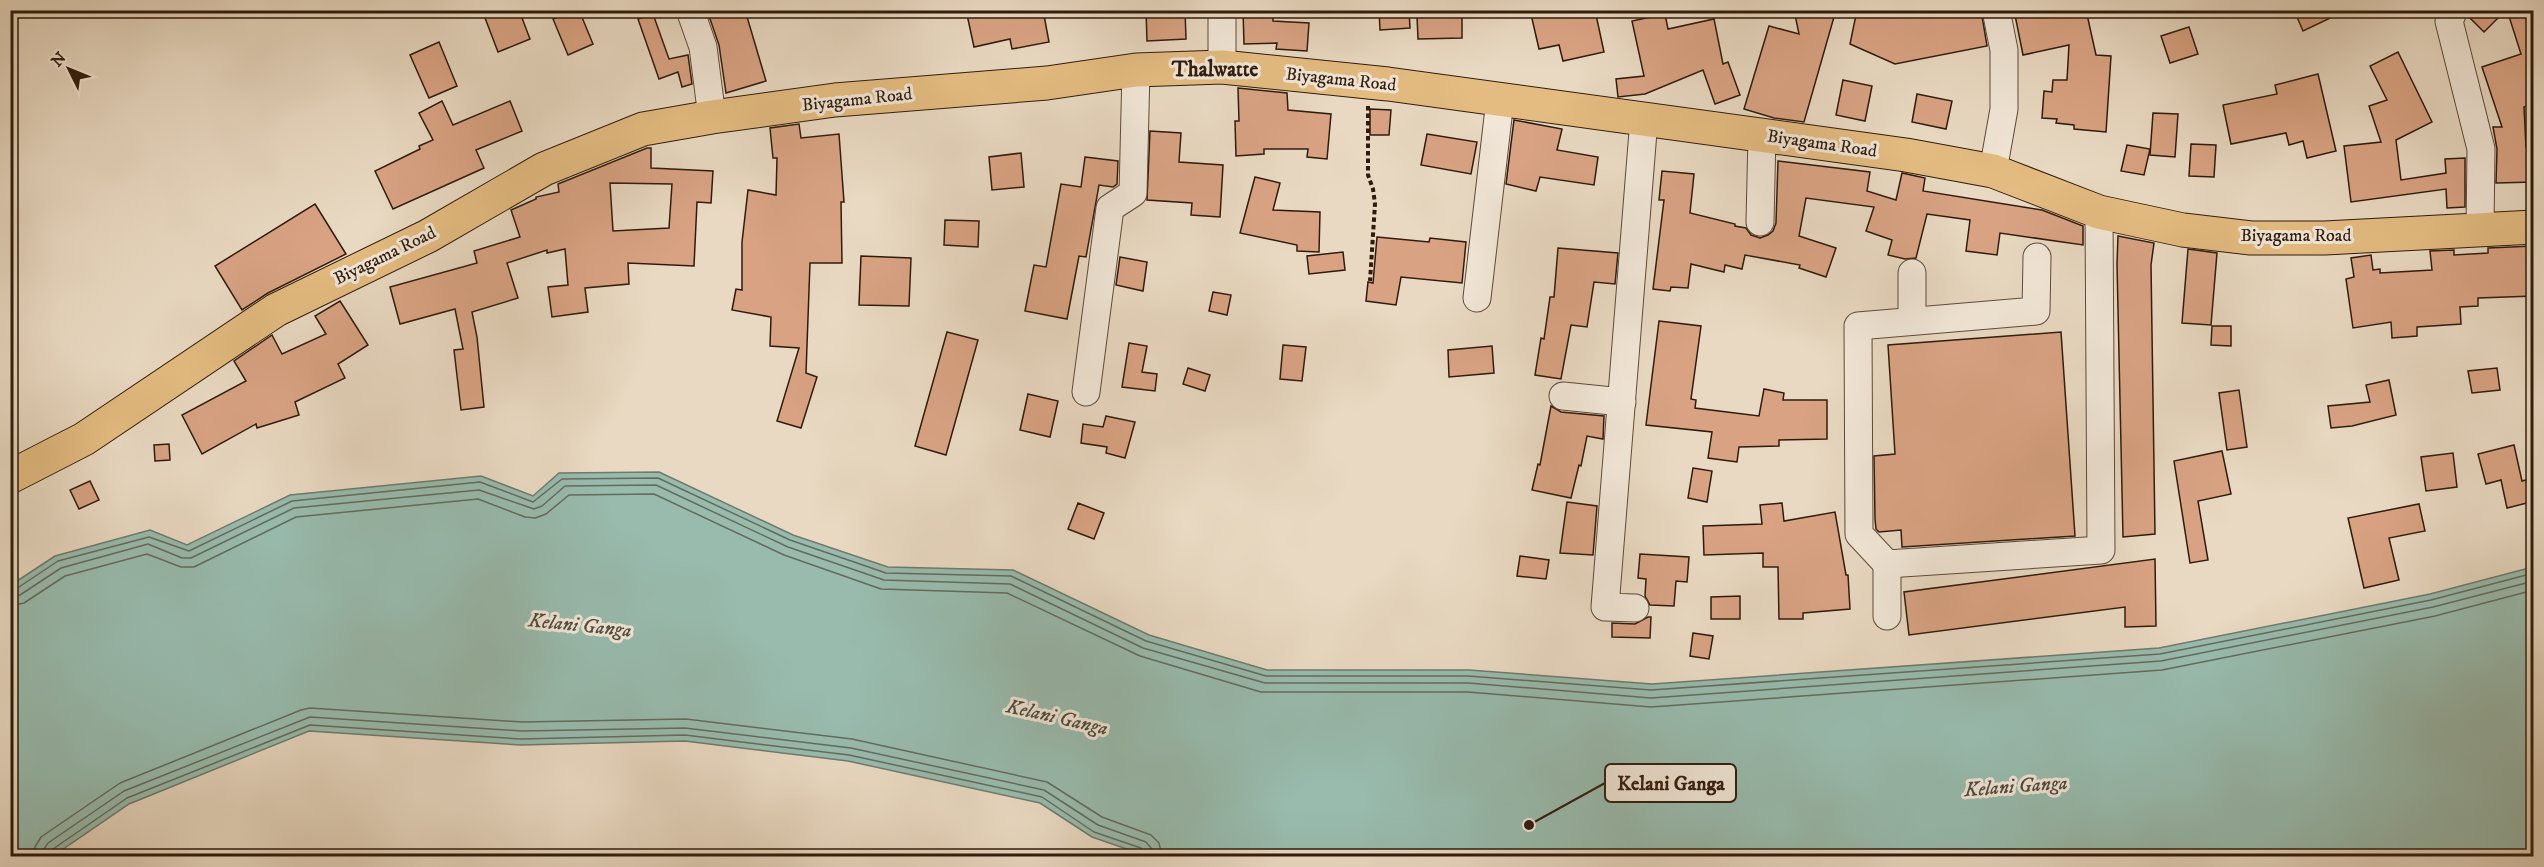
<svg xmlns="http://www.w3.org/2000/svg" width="2544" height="867" font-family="'IM FELL DW Pica',serif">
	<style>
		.water { fill: #98bbae; stroke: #6e7b6e; stroke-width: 1.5 }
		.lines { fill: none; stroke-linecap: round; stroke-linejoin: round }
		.shore { stroke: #646b5e; stroke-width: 1.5 }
		.building { fill: #d9a383; stroke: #2f1b0d; stroke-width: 1.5; fill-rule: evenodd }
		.minor-casing { stroke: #5e4a3a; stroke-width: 29 }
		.major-casing { stroke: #2f1b0d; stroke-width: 35 }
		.path { stroke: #2f1b0d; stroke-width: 4; stroke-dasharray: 4.5 3; stroke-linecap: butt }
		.minor { stroke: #f1e6d7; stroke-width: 27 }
		.major { stroke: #e4bc81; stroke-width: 33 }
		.labels { text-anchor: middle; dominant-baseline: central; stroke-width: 6; stroke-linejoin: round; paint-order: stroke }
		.street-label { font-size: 18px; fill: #2f1b0d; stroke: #f1e6d7 }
		.water-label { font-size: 20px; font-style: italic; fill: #4e4b3d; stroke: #f1e6d7 }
		.quarter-label { font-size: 21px; font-weight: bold; fill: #2f1b0d; stroke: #f1e6d7 }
		.leader { fill: none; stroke: #2f1b0d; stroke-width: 2 }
		.callout-dot { fill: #2f1b0d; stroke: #f1e6d7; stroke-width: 2 }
		.callout { fill: #f1e6d7; stroke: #2f1b0d; stroke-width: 2 }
		.callout-label { font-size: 20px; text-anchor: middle; font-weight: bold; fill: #2f1b0d }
	</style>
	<rect width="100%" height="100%" fill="#e9d9c2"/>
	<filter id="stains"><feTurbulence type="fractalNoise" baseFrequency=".00333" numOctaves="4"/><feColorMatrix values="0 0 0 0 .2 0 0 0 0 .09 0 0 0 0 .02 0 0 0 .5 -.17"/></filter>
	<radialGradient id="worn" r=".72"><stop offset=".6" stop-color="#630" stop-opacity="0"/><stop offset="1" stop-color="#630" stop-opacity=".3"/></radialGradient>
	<polygon class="water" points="659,472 793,535 888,567 1013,570 1149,635 1267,670 1469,670 1652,684 2159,648 2430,594 2533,567 2533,850 2507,856 1147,856 1092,837 1040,803 848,761 685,741 521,745 309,731 129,804 53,856 11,856 11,585 55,556 150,530 187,545 290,495 481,476 533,496 559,473"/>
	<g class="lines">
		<g class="shore">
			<polyline points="10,589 16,589 58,561 149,537 189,551 292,501 480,482 533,502 562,479 658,478 790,540 886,573 1011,576 1146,641 1266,676 1468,676 1651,690 2160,654 2431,600 2534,573"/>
			<polyline points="10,597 20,595 61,568 148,544 182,558 191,558 294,508 479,490 534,509 542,506 565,486 656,485 788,547 884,580 1010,584 1143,648 1265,683 1468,683 1651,698 2161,661 2433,607 2534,581"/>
			<polyline points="10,606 24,603 65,576 147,554 181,567 194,567 296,517 478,499 525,517 535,518 546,514 569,495 654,494 784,555 881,589 1007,593 1140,656 1261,692 1468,692 1651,707 2162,670 2435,616 2534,590"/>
			<polyline points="33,856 35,847 41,837 120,783 301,710 310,708 522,722 686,719 852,739 1047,782 1102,817 1151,835 1159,843 1162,856"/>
			<polyline points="42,856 44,849 48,843 124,791 310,717 522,731 685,728 851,748 1044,790 1098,825 1146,842 1152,849 1153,856"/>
			<polyline points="50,856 53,849 127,798 310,725 521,739 685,735 849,755 1042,797 1094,832 1141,848 1145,856"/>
		</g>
	</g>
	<g class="building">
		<polygon points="482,10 519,10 530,39 498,52"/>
		<polygon points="573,10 579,10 593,44 568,55 553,19"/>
		<polygon points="707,10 745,10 766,81 726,93 719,45"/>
		<polygon points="966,10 983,10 985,16 1017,10 1043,10 1049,42 1012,49 1010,39 974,47"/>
		<polygon points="1146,10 1185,10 1186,39 1147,41"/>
		<polygon points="1243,10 1273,10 1273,21 1309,23 1307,51 1276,49 1277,43 1244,44"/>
		<polygon points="1379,10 1409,10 1410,28 1380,30"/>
		<polygon points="1530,10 1595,10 1604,52 1563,61 1559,45 1539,49"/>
		<polygon points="1794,10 1836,10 1804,122 1774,118 1744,109 1769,26 1799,34"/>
		<polygon points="1857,10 1981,10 1987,46 1895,64 1850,44"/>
		<polygon points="2014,10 2086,10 2096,55 2111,56 2106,132 2074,129 2074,125 2056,123 2057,119 2042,118 2044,91 2052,92 2053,80 2067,80 2069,45 2023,55"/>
		<polygon points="2294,10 2347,10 2303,31"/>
		<polygon points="2469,10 2506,10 2484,32 2468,16"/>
		<polygon points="2507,10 2534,10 2534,104 2524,107 2526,147 2534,146 2534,182 2496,183 2497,149 2493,127 2502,127 2482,67 2521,54"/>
		<polygon points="653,14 669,59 688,55 692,84 682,87 678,72 659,79 638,19"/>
		<polygon points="1665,14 1668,29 1714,19 1723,64 1728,62 1740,95 1715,104 1703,70 1645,94 1618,97 1616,79 1644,76 1632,21"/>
		<polygon points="1462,15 1462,38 1418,39 1417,16"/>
		<polygon points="2189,27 2198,54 2170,63 2161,36"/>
		<polygon points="439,42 457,86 429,98 410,55"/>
		<polygon points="2398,52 2432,122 2396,140 2401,180 2446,173 2445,159 2465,158 2465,207 2447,208 2446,189 2351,202 2344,146 2381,142 2369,106 2387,100 2370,66"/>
		<polygon points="2318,74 2336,151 2307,158 2303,141 2289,145 2286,133 2231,144 2223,105 2277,94 2275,85"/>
		<polygon points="1843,80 1872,86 1865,121 1836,115"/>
		<polygon points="1238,88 1287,93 1288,110 1331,114 1327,159 1307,157 1308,149 1264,149 1264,154 1236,156 1235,121 1239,121"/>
		<polygon points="1917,94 1952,101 1946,129 1912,122"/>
		<polygon points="442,101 453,125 510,101 522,131 476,150 484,168 393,209 375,171 420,149 419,146 433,140 419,113"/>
		<polygon points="1370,109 1391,110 1389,135 1370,135"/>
		<polygon points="2153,113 2178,114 2175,157 2150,155"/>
		<polygon points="1514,120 1562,129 1557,150 1598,157 1594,185 1540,177 1536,191 1506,184"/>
		<polygon points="799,124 801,138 839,134 844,202 841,202 842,263 810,263 806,373 817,377 801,428 777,421 799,348 770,346 771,317 732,310 736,289 742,290 742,242 748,190 776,195 777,158 773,158 770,128"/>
		<polygon points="1150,131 1181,133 1179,162 1223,165 1220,217 1191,215 1192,203 1147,200"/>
		<polygon points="1427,134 1477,142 1471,174 1421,165"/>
		<polygon points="2191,144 2216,145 2214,177 2189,176"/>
		<polygon points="2127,145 2150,149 2144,175 2121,171"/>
		<path d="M 647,148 L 651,148 L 651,168 L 713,171 L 711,203 L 697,202 L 694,266 L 628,263 L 629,284 L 585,288 L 588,312 L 552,317 L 548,287 L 568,285 L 565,249 L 547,253 L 547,250 L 507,263 L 518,298 L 472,312 L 477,337 L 484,407 L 461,410 L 454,350 L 463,349 L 455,309 L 400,324 L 390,287 L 477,263 L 474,251 L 520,237 L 511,210 L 536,199 L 536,197 L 559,192 L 558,184 ZM 610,183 L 672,184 L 669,228 L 613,231 Z"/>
		<polygon points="1021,153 1024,187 992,190 989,157"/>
		<polygon points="1085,157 1118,161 1117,184 1113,187 1099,185 1086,257 1079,256 1067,319 1025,311 1034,265 1046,267 1061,184 1081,187"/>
		<polygon points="1778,161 1870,172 1867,191 1896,200 1902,173 1925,178 1923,191 2042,210 2083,226 2083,245 2000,233 1997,255 1966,251 1970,220 1927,214 1916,258 1905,259 1888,255 1892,240 1866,231 1874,207 1806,198 1799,236 1836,248 1826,277 1799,268 1800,265 1745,255 1742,269 1725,265 1724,272 1691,264 1688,288 1671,287 1670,291 1653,289 1664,200 1659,200 1662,171 1694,174 1690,213 1735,224 1735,226 1746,228 1751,235 1760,238 1768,235 1773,231 1776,223"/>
		<polygon points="1255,177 1280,183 1273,210 1320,212 1319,252 1297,251 1297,245 1240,233"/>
		<polygon points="315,204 346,254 268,293 242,310 215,266"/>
		<polygon points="945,220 979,221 978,247 944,245"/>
		<polygon points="2118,236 2154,243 2151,265 2155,534 2123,537 2117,264"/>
		<polygon points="1377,237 1429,242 1430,238 1466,242 1462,283 1401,277 1396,305 1366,301 1368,282 1373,283"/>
		<polygon points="2534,246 2534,296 2478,298 2478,306 2460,307 2461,324 2417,327 2417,336 2392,338 2391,322 2353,328 2346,279 2354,277 2351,258 2371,255 2373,270 2380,269 2380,273 2432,270 2430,251 2454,250 2454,255 2488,253 2488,248"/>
		<polygon points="1558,248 1618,253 1615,284 1594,282 1587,327 1571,325 1561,379 1535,375 1541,338 1544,339 1550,297 1554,297"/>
		<polygon points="2188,249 2217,253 2211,325 2182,323"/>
		<polygon points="1343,252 1345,270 1309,274 1307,256"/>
		<polygon points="861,256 911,258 909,306 859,305"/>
		<polygon points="1120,257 1147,262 1143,291 1116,285"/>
		<polygon points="1213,292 1231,295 1227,315 1209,311"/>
		<polygon points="340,301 368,345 338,364 345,378 295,402 299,415 257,428 256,424 202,454 182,415 246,381 234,361 272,335 282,354 326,334 315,316"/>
		<polygon points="1659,321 1701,326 1691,399 1696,400 1695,408 1759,416 1764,389 1784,393 1783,400 1827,400 1827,439 1779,440 1779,446 1739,447 1737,462 1708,458 1712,432 1646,425"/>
		<polygon points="2212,326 2231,326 2231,346 2211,345"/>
		<polygon points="947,332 978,340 946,455 915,446"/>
		<polygon points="2061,332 2075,536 1902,547 1901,530 1879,532 1876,529 1875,519 1874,456 1895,454 1888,345"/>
		<polygon points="1129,343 1147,346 1142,372 1157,374 1155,391 1122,387"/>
		<polygon points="1283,345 1306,347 1302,381 1280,379"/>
		<polygon points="1492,346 1494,373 1449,377 1448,350"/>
		<polygon points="1188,368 1210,375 1205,391 1183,384"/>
		<polygon points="2497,368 2500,390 2472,393 2468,371"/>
		<polygon points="2389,380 2396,415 2352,426 2331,428 2328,406 2370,402 2366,385"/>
		<polygon points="2239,390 2247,447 2227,450 2219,393"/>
		<polygon points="1028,394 1058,401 1050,437 1020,430"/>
		<polygon points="1551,406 1561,412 1604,416 1603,439 1587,436 1581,466 1579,465 1571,498 1532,490 1538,464 1540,465"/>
		<polygon points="1106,416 1135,422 1125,458 1106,453 1107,447 1081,443 1083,424 1103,427"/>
		<polygon points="169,444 170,460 155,461 154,445"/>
		<polygon points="2514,445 2522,481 2526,480 2531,502 2507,508 2501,480 2486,484 2478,454"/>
		<polygon points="2222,451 2231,494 2198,501 2208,560 2190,563 2174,461"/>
		<polygon points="2453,453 2457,487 2426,491 2421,457"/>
		<polygon points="1693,468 1712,471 1707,502 1688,498"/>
		<polygon points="90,481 99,500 79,509 70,490"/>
		<polygon points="1567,502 1597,506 1593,555 1560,553"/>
		<polygon points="1078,503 1104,513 1094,539 1068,529"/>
		<polygon points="1782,503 1784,521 1835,512 1846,575 1848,575 1850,609 1803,613 1803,619 1779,619 1778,567 1763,567 1763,553 1704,555 1703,526 1762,524 1760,505"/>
		<polygon points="2419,504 2425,531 2389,538 2399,580 2364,588 2348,518"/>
		<polygon points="1640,554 1689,557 1687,582 1676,581 1674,606 1650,605 1645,596 1646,579 1638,578"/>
		<polygon points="1520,556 1549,560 1546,579 1517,576"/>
		<polygon points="2155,559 2156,626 2125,627 2125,607 1909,635 1904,592"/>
		<polygon points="1740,596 1740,619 1711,619 1711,597"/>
		<polygon points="1648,617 1651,617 1650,638 1612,637 1612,623 1635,624"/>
		<polygon points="1693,633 1713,636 1709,659 1690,656"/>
	</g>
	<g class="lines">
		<defs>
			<g id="minor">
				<polyline points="690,10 703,47 712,117"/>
				<polyline points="1222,10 1222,67"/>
				<polyline points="2454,10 2449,21 2481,149 2480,230"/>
				<polyline points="1993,171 2004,109 2004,50 1996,10"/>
				<polyline points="1760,222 1762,135"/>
				<polyline points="2037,257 2036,311 1858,326 1859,534 1887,564 2101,550 2099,212"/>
				<polyline points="1477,298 1500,100"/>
				<polyline points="1912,321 1912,273"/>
				<polyline points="1086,392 1110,208 1133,193 1136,70"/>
				<polyline points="1563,396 1622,402"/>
				<polyline points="1887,564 1887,616"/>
				<polyline points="1635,608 1605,607 1644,119"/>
			</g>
			<polyline id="major" points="10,477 84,439 276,310 428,236 544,169 643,129 712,117 835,100 1047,83 1136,70 1222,67 1388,84 1906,155 1993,171 2099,212 2183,230 2251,238 2325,238 2534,227"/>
		</defs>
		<use href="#minor" class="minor-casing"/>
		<use href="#major" class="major-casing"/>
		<polyline class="path" points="1368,106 1368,175 1373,189 1375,204 1370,281"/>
		<use href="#minor" class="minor"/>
		<use href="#major" class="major"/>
	</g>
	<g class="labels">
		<g class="street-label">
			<text transform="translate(1341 80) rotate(6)">Biyagama Road</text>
			<text transform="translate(857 100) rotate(-6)">Biyagama Road</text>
			<text transform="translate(1822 144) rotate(8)">Biyagama Road</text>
			<text x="2296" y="236">Biyagama Road</text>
			<text transform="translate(385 256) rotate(-26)">Biyagama Road</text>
		</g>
		<g class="water-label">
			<text transform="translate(580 626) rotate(6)">Kelani Ganga</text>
			<text transform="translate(1057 718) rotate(13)">Kelani Ganga</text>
			<text transform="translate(2016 787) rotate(-4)">Kelani Ganga</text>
		</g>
		<g class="quarter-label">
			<text x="1215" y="70">Thalwatte</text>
		</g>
	</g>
	<path class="leader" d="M1529 825L1605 783"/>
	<circle class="callout-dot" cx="1529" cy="825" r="6"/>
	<rect class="callout" x="1605" y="764" width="131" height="38" rx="6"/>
	<g class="callout-label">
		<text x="1671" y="790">Kelani Ganga</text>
	</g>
	<rect width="2544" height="867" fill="none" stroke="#e9d9c2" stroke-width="36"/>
	<rect x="12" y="12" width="2520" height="843" fill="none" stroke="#2f1b0d" stroke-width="3"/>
	<rect x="18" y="18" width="2508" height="831" fill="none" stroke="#2f1b0d" stroke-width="1.5"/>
	<g transform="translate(69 69) rotate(313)" stroke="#f1e6d7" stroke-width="4.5" paint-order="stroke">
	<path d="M0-4.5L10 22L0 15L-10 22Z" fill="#2f1b0d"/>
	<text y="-9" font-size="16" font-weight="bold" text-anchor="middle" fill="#2f1b0d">N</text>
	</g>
	<rect width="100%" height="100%" filter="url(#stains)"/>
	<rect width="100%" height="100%" fill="url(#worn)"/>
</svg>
